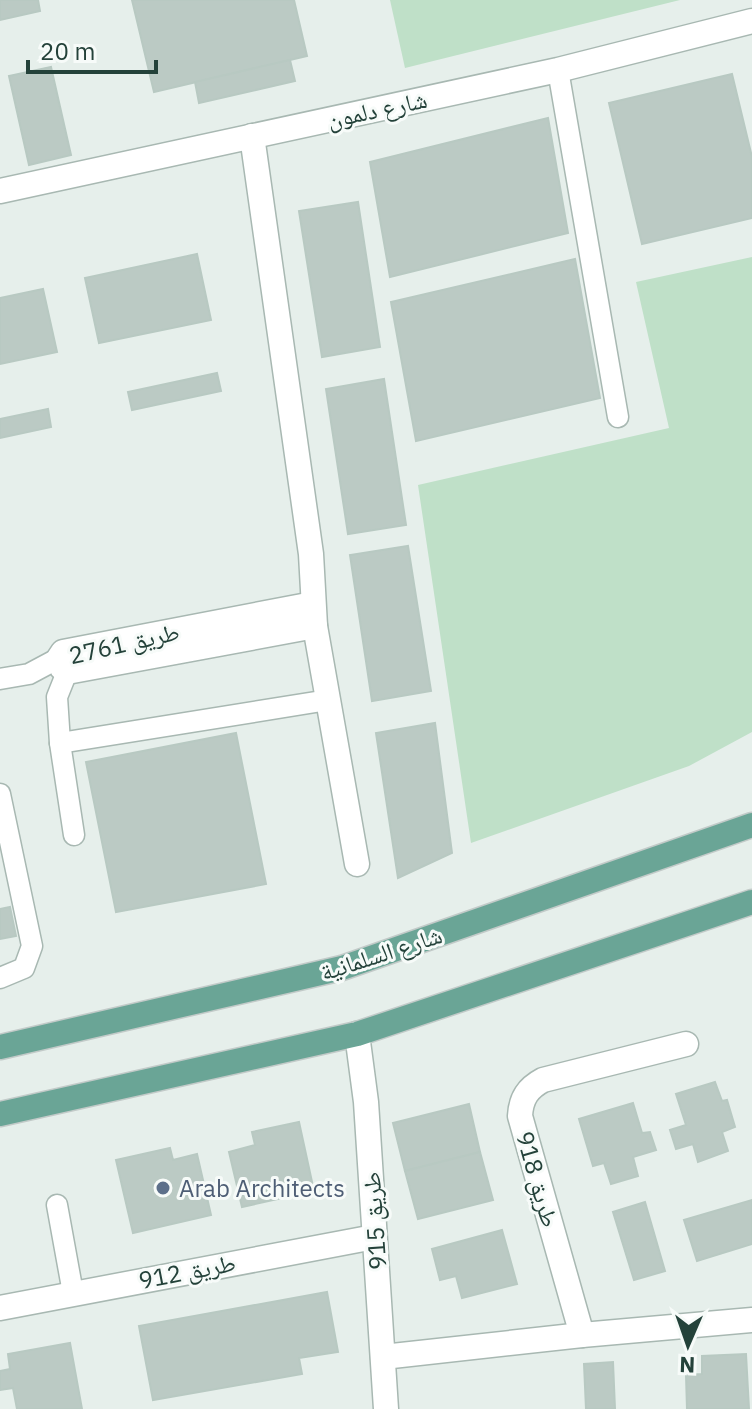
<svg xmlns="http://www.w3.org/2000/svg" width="752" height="1409" font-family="'IBM Plex Sans','Noto Naskh Arabic',sans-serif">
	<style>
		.green { fill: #bfe0c8 }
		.building { fill: #bbcac4; stroke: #b8c9c2; stroke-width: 2 }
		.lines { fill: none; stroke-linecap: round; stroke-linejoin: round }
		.service-casing { stroke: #a8b8b2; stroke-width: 23 }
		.minor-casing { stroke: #a8b8b2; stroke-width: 27 }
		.primary-casing { stroke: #c2cac8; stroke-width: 27 }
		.service { stroke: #fff; stroke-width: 20 }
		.minor { stroke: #fff; stroke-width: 24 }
		.primary { stroke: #6aa596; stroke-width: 24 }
		.service-dot { fill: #5c6f8a; stroke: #f7fbf9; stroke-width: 3 }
		.labels { text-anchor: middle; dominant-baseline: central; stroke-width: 6; stroke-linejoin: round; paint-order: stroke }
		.street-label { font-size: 24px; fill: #24423a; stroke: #f7fbf9 }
		.service-label { font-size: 24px; fill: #4e5e75; stroke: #f7fbf9; text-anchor: start }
	</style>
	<rect width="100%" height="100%" fill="#e6efeb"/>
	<g class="green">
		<polygon points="390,0 680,0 405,68"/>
		<polygon points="752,257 752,732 689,766 471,843 418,485 669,428 636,282"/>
	</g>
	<g class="building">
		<polygon points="0,0 38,0 40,11 0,20"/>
		<polygon points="132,0 294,0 307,56 154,92"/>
		<polygon points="290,60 295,81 199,103 195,82"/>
		<polygon points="51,67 71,155 29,165 9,76"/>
		<polygon points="732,74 752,157 752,218 642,244 609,103"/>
		<polygon points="548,118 568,233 390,277 370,162"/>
		<polygon points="358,202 380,347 322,357 299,211"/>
		<polygon points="197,254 211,320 99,343 85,278"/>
		<polygon points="575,259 600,398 416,441 391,302"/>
		<polygon points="43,289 57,352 0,364 0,298"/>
		<polygon points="217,373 221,391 132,410 128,392"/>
		<polygon points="384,379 406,525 348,534 326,389"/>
		<polygon points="48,409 51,427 0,438 0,419"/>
		<polygon points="408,546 431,691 372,701 350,555"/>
		<polygon points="435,723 452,853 398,878 376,733"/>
		<polygon points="236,733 266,884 116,912 86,762"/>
		<polygon points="10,907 16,936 0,939 0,909"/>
		<polygon points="715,1082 722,1101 727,1100 735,1127 722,1132 728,1151 698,1162 693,1144 676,1149 670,1130 686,1125 676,1094"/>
		<polygon points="633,1103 642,1133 650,1132 656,1150 633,1157 638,1176 611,1184 604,1163 593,1166 579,1119"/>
		<polygon points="469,1104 480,1152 405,1171 393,1123"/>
		<polygon points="299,1122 314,1191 242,1207 229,1152 255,1145 252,1132"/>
		<polygon points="170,1148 173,1160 197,1154 211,1215 133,1233 116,1160"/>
		<polygon points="480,1152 493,1200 418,1219 405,1171"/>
		<polygon points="752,1200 752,1244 697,1261 684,1220"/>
		<polygon points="645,1202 665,1271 634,1280 613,1212"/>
		<polygon points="502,1230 517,1284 462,1298 456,1276 440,1280 432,1249"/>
		<polygon points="327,1292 338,1352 299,1358 302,1374 153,1400 139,1326"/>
		<polygon points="70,1343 82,1409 17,1409 13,1388 0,1390 0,1371 10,1369 8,1354"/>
		<polygon points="746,1354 749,1409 687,1409 686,1375 702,1374 702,1356"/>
		<polygon points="613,1362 615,1409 586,1409 584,1364"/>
	</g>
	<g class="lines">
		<defs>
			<g id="service">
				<polyline points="558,70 618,417"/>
				<polyline points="67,672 57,697 60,743 74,835"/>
				<polyline points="0,679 29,674 59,658"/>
				<polyline points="60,743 328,700"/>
				<polyline points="0,794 32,946 24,968 0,978"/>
				<polyline points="57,1205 73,1293"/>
			</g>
			<g id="minor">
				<polyline points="252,136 311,554 315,626 357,864"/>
				<polyline points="0,191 558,70 752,21"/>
				<polyline points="313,604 63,652 59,658 62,668 67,672 315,626"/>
				<polyline points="357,1034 366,1102 386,1409"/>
				<polyline points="0,1308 374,1237"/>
				<path d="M 582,1335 L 520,1116 C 521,1098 528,1088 543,1080 L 686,1044"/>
				<polyline points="383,1357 582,1335 752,1320"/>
			</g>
			<g id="primary">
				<polyline points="0,1047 342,968 752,825"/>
				<polyline points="0,1114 357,1034 752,902"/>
			</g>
		</defs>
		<use href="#service" class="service-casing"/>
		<use href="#minor" class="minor-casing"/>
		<use href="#primary" class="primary-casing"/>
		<use href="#service" class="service"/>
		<use href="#minor" class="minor"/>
		<use href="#primary" class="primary"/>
	</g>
	<circle class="service-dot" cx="163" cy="1188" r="8"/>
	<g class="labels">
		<g class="street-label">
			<text transform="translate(377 109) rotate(-12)">شارع دلمون</text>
			<text transform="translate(124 643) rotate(-13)">طريق 2761</text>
			<text transform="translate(381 953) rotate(-18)">شارع السلمانية</text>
			<text transform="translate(538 1179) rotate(74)">طريق 918</text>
			<text transform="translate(374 1221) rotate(-94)">طريق 915</text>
			<text transform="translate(187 1271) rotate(-11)">طريق 912</text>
		</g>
		<g class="service-label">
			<text x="179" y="1188">Arab Architects</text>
		</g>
	</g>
	<g transform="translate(688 1345) rotate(182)" stroke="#f7fbf9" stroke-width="6" paint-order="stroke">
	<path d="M0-6L14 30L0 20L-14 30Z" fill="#24423a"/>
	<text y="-12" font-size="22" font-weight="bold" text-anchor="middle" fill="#24423a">N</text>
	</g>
	<path d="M28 60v12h128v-12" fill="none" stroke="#24423a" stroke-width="4"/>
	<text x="40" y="60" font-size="24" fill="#24423a" stroke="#f7fbf9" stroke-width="6" paint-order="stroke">20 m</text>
</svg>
